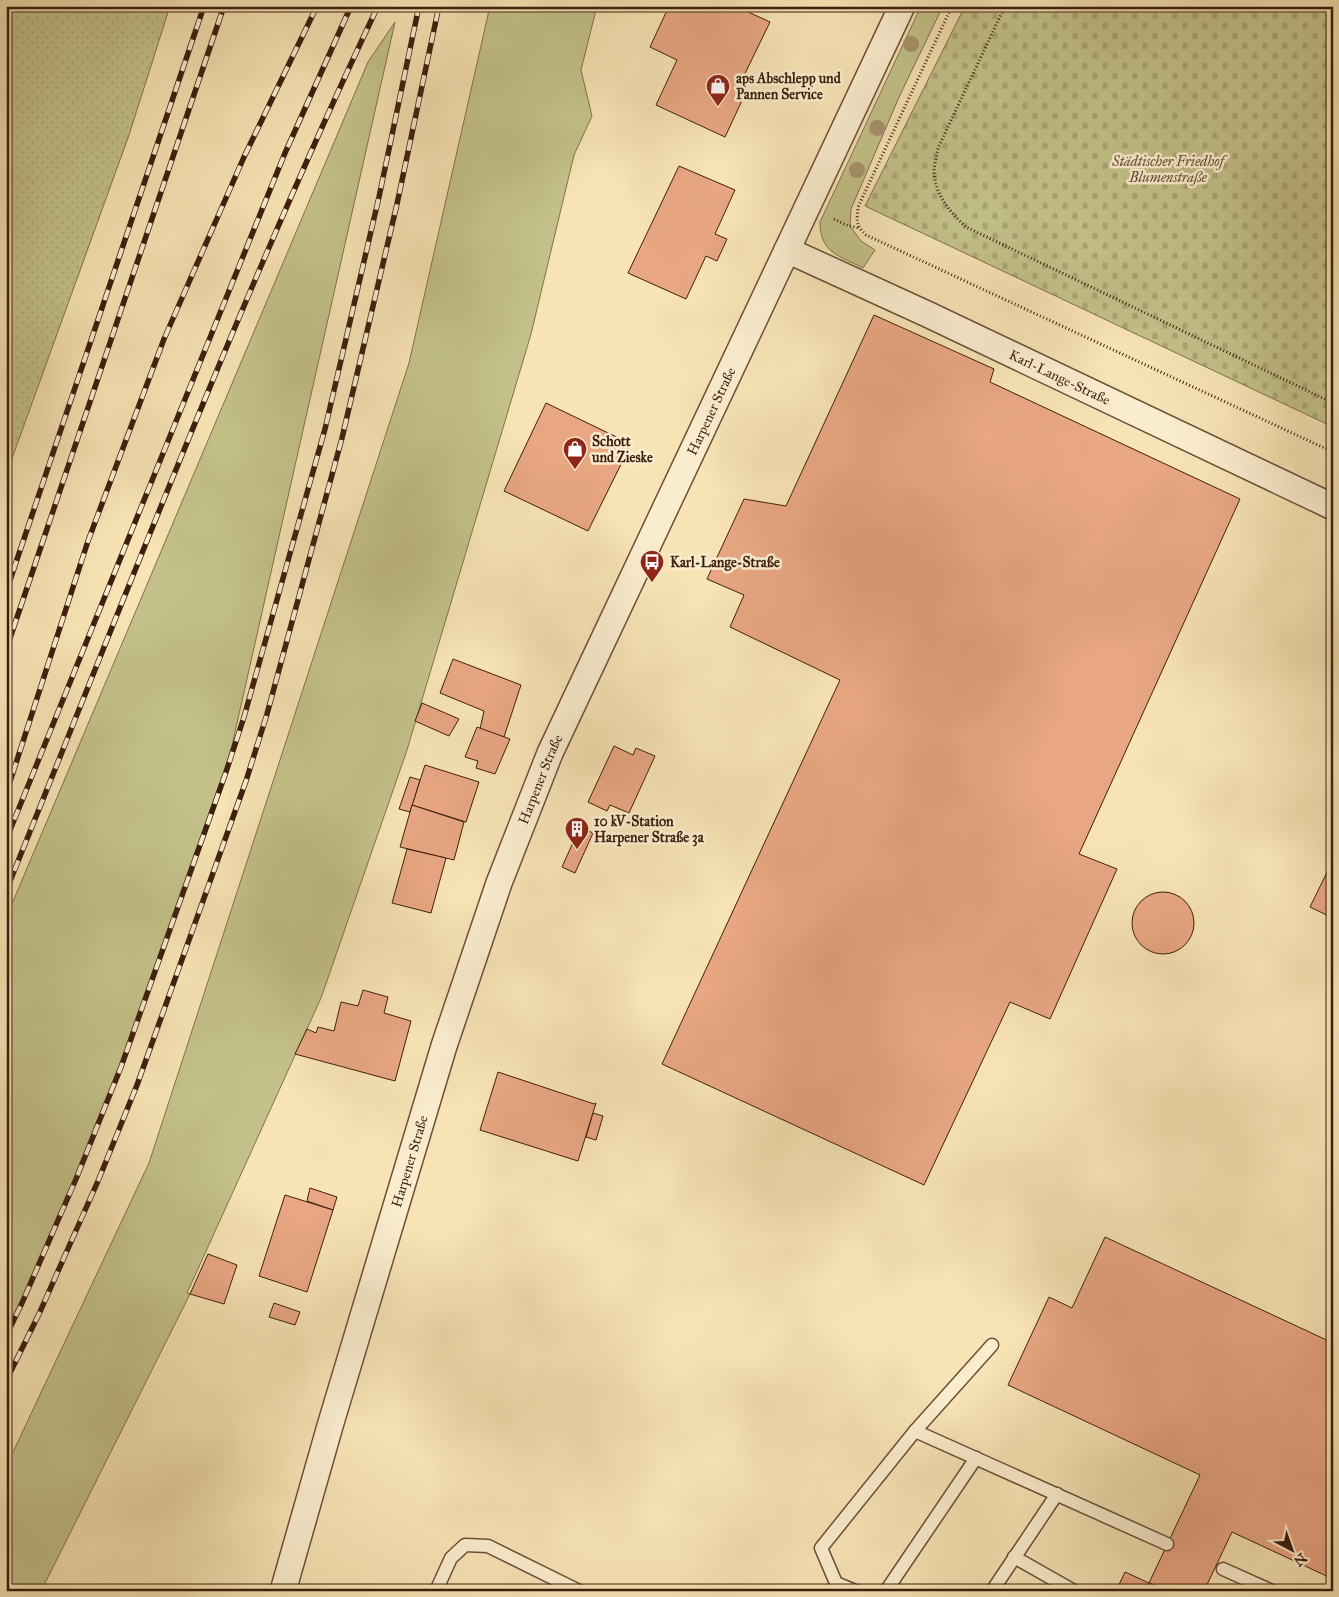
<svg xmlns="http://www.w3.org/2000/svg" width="1339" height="1597" font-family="'IM FELL Great Primer',serif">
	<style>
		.grass { fill: #c3c189; stroke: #80704c }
		.cemetery { fill: url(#cemetery-stones); stroke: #80704c }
		.park { fill: url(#park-dots); stroke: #80704c }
		.building { fill: #e8a682; stroke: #3e1e0e }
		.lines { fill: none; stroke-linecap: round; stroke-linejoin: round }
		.service-casing { stroke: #6c4f38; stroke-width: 15 }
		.minor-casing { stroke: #6c4f38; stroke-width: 28 }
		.path { stroke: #3e1e0e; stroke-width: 3; stroke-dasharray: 1 2.5; stroke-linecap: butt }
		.service { stroke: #faedce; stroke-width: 12 }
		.minor { stroke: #faedce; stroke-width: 25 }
		.rail-casing { stroke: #3e1e0e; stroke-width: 5.5 }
		.rail { stroke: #faedce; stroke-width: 4; stroke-dasharray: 11; stroke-linecap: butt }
		.tree { fill: #a7926d }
		.labels { text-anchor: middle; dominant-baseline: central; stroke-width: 5; stroke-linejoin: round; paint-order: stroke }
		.poi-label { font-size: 14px; font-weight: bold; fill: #3e1e0e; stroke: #faedce; text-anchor: start }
		.park-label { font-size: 14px; font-style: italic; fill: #664f33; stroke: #faedce }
		.street-label { font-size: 14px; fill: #3e1e0e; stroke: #faedce }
	</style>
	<defs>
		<pattern id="cemetery-stones" width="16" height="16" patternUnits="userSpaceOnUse" patternTransform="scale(1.25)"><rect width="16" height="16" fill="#c3c189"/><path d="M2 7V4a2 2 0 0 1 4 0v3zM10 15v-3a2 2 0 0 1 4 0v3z" fill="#a9a575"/></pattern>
		<pattern id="park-dots" width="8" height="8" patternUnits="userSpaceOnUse" patternTransform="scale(1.25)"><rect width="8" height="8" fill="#c3c189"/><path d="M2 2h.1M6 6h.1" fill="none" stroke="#a9a575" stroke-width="1.8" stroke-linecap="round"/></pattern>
	</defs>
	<rect width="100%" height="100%" fill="#f7e3b4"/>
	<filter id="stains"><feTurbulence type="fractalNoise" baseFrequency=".004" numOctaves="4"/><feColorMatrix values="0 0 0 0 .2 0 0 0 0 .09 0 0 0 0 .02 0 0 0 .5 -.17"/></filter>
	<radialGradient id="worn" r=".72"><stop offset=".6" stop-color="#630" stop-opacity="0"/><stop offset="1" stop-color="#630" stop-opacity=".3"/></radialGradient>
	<g class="grass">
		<polygon points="490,6 597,6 581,70 592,116 574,155 531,334 407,750 321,998 187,1293 190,1294 41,1591 6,1591 6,1467 149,1163 409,363"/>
		<path d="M 921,6 L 943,6 L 900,95 L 851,209 L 850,226 L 861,241 L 875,250 L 863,268 C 840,256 820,253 820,222 Z"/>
		<polygon points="395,22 226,772 121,1067 76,1179 22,1303 6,1336 6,918 368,62"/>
	</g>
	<polygon class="cemetery" points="965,6 1333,6 1333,427 865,206"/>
	<polygon class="park" points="6,6 170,6 129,135 6,475"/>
	<g class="building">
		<polygon points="669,6 735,6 770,22 738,88 746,92 725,137 656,105 677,60 650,47"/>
		<polygon points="679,166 735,190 715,234 727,239 717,261 706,256 686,299 628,273"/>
		<polygon points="874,315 994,369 990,382 1240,499 1079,854 1117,869 1050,1019 1010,1002 924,1185 662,1064 840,680 730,627 744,595 707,579 744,499 786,506"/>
		<polygon points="546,403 631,444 588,531 504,491"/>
		<polygon points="453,659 521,685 504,737 480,729 484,711 440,693"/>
		<polygon points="422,703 459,719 449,736 415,721"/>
		<polygon points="477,727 510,739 495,774 476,768 478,761 465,757"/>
		<polygon points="614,746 633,755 636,748 655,756 629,813 610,805 607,811 588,802"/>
		<polygon points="425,765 479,782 466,822 412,805"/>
		<polygon points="410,777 420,780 410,812 399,809"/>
		<polygon points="412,805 464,822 454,860 400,847"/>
		<polygon points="580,827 593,833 575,873 562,867"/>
		<polygon points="407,849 446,858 431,913 392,903"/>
		<polygon points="1333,860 1333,918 1310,907"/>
		<circle cx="1163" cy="923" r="31"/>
		<polygon points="363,990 388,997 384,1013 411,1021 395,1081 295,1054 307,1029 316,1033 318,1027 334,1031 341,1002 358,1006"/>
		<polygon points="498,1072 594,1104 596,1103 578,1161 480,1130"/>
		<polygon points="593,1113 603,1116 596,1140 586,1137"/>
		<polygon points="310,1188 337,1197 333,1210 307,1201"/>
		<polygon points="285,1195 333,1210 307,1292 259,1276"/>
		<polygon points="1105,1237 1333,1343 1333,1579 1232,1532 1204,1591 1167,1591 1149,1583 1200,1475 1008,1385 1049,1297 1072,1308"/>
		<polygon points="208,1254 237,1265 224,1304 190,1294"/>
		<polygon points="274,1303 300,1312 295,1325 269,1317"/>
		<polygon points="1125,1572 1149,1583 1167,1591 1116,1591"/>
	</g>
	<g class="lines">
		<defs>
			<g id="service">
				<polyline points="915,1431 992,1345"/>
				<polyline points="1014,1557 1074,1591"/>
				<polyline points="1223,1569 1272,1591"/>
				<polyline points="436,1591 451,1558 465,1545 488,1546 579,1591"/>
				<polyline points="855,1591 836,1583 821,1548 915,1431 1167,1544"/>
				<polyline points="886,1591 976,1458"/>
				<polyline points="992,1591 1057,1494"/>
			</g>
			<g id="minor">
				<path id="s1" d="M 787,250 L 927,314 L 1333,507"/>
				<path id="s2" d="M 283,1591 L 330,1426 L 444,1046 L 499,883 L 550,753 L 902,6"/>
			</g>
		</defs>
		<use href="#service" class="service-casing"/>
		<use href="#minor" class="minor-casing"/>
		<g class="path">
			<path d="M 952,6 L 858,207 C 857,221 855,224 866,235 L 1333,452"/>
			<path d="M 1005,6 L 938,148 C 937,156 934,165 934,172 C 935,195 950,212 966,227 L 1333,403"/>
			<polyline points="834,219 846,225 859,228"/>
		</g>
		<use href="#service" class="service"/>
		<use href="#minor" class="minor"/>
		<defs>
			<g id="rail">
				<polyline points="6,592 204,6"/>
				<polyline points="6,650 224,6"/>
				<polyline points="6,794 88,541 164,339 244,157 317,6"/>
				<polyline points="6,840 285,153 351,6"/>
				<path d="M 6,891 C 126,595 241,295 378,6"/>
				<polyline points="6,1336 22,1303 76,1179 121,1067 226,772 244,717 325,429 379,197 419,6"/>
				<polyline points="6,1381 39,1314 98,1181 137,1085 246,781 267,714 342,438 397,204 439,6"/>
			</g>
		</defs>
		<use href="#rail" class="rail-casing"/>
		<use href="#rail" class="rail"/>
	</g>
	<g class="tree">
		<circle cx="911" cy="44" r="8"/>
		<circle cx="877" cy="128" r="8"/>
		<circle cx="857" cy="170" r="8"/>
	</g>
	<defs>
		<symbol id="shop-pin" viewBox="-11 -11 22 30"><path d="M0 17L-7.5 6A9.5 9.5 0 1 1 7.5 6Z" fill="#8f2418" stroke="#faedce"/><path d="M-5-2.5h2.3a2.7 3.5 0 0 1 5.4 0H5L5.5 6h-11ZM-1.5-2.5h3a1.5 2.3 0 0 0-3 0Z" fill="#fff"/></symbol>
		<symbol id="bus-pin" viewBox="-11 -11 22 30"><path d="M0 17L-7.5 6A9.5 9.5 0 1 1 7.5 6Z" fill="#8f2418" stroke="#faedce"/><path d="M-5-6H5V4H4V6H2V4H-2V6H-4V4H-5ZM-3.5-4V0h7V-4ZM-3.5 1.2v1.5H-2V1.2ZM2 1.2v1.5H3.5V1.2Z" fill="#fff"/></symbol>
		<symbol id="building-pin" viewBox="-11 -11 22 30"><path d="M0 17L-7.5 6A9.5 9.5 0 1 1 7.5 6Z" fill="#8f2418" stroke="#faedce"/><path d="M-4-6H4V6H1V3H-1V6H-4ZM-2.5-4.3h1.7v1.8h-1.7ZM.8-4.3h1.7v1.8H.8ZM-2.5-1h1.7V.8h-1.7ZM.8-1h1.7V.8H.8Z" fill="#fff"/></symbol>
	</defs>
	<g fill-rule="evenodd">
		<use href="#shop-pin" x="704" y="72" width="28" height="38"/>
		<use href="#shop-pin" x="561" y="435" width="28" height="38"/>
		<use href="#bus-pin" x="638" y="548" width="28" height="38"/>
		<use href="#building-pin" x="563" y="815" width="28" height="38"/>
	</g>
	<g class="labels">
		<g class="poi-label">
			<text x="736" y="78">aps Abschlepp und<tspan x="736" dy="16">Pannen Service</tspan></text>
			<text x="592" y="441">Schott<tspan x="592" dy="16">und Zieske</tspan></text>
			<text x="670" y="562">Karl-Lange-Straße</text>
			<text x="594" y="821">10 kV-Station<tspan x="594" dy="16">Harpener Straße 3a</tspan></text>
		</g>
		<g class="park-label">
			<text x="1168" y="161">Städtischer Friedhof<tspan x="1168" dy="16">Blumenstraße</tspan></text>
		</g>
		<g class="street-label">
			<text stroke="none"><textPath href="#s1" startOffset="301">Karl-Lange-Straße</textPath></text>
			<text stroke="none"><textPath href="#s2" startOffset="1258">Harpener Straße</textPath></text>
			<text stroke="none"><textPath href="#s2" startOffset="852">Harpener Straße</textPath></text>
			<text stroke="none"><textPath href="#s2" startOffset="448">Harpener Straße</textPath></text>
		</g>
	</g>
	<rect width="1339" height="1597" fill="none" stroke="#f7e3b4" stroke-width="25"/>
	<rect x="8" y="8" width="1324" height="1582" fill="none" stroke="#3e1e0e" stroke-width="2.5"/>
	<rect x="12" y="12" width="1314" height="1572" fill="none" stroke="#3e1e0e"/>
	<g transform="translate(1292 1550) rotate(139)" stroke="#faedce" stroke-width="4" paint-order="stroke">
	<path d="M0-4L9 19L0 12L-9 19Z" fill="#3e1e0e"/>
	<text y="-8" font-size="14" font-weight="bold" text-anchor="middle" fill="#3e1e0e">N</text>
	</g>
	<rect width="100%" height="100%" filter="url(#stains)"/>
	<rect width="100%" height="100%" fill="url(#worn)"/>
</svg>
